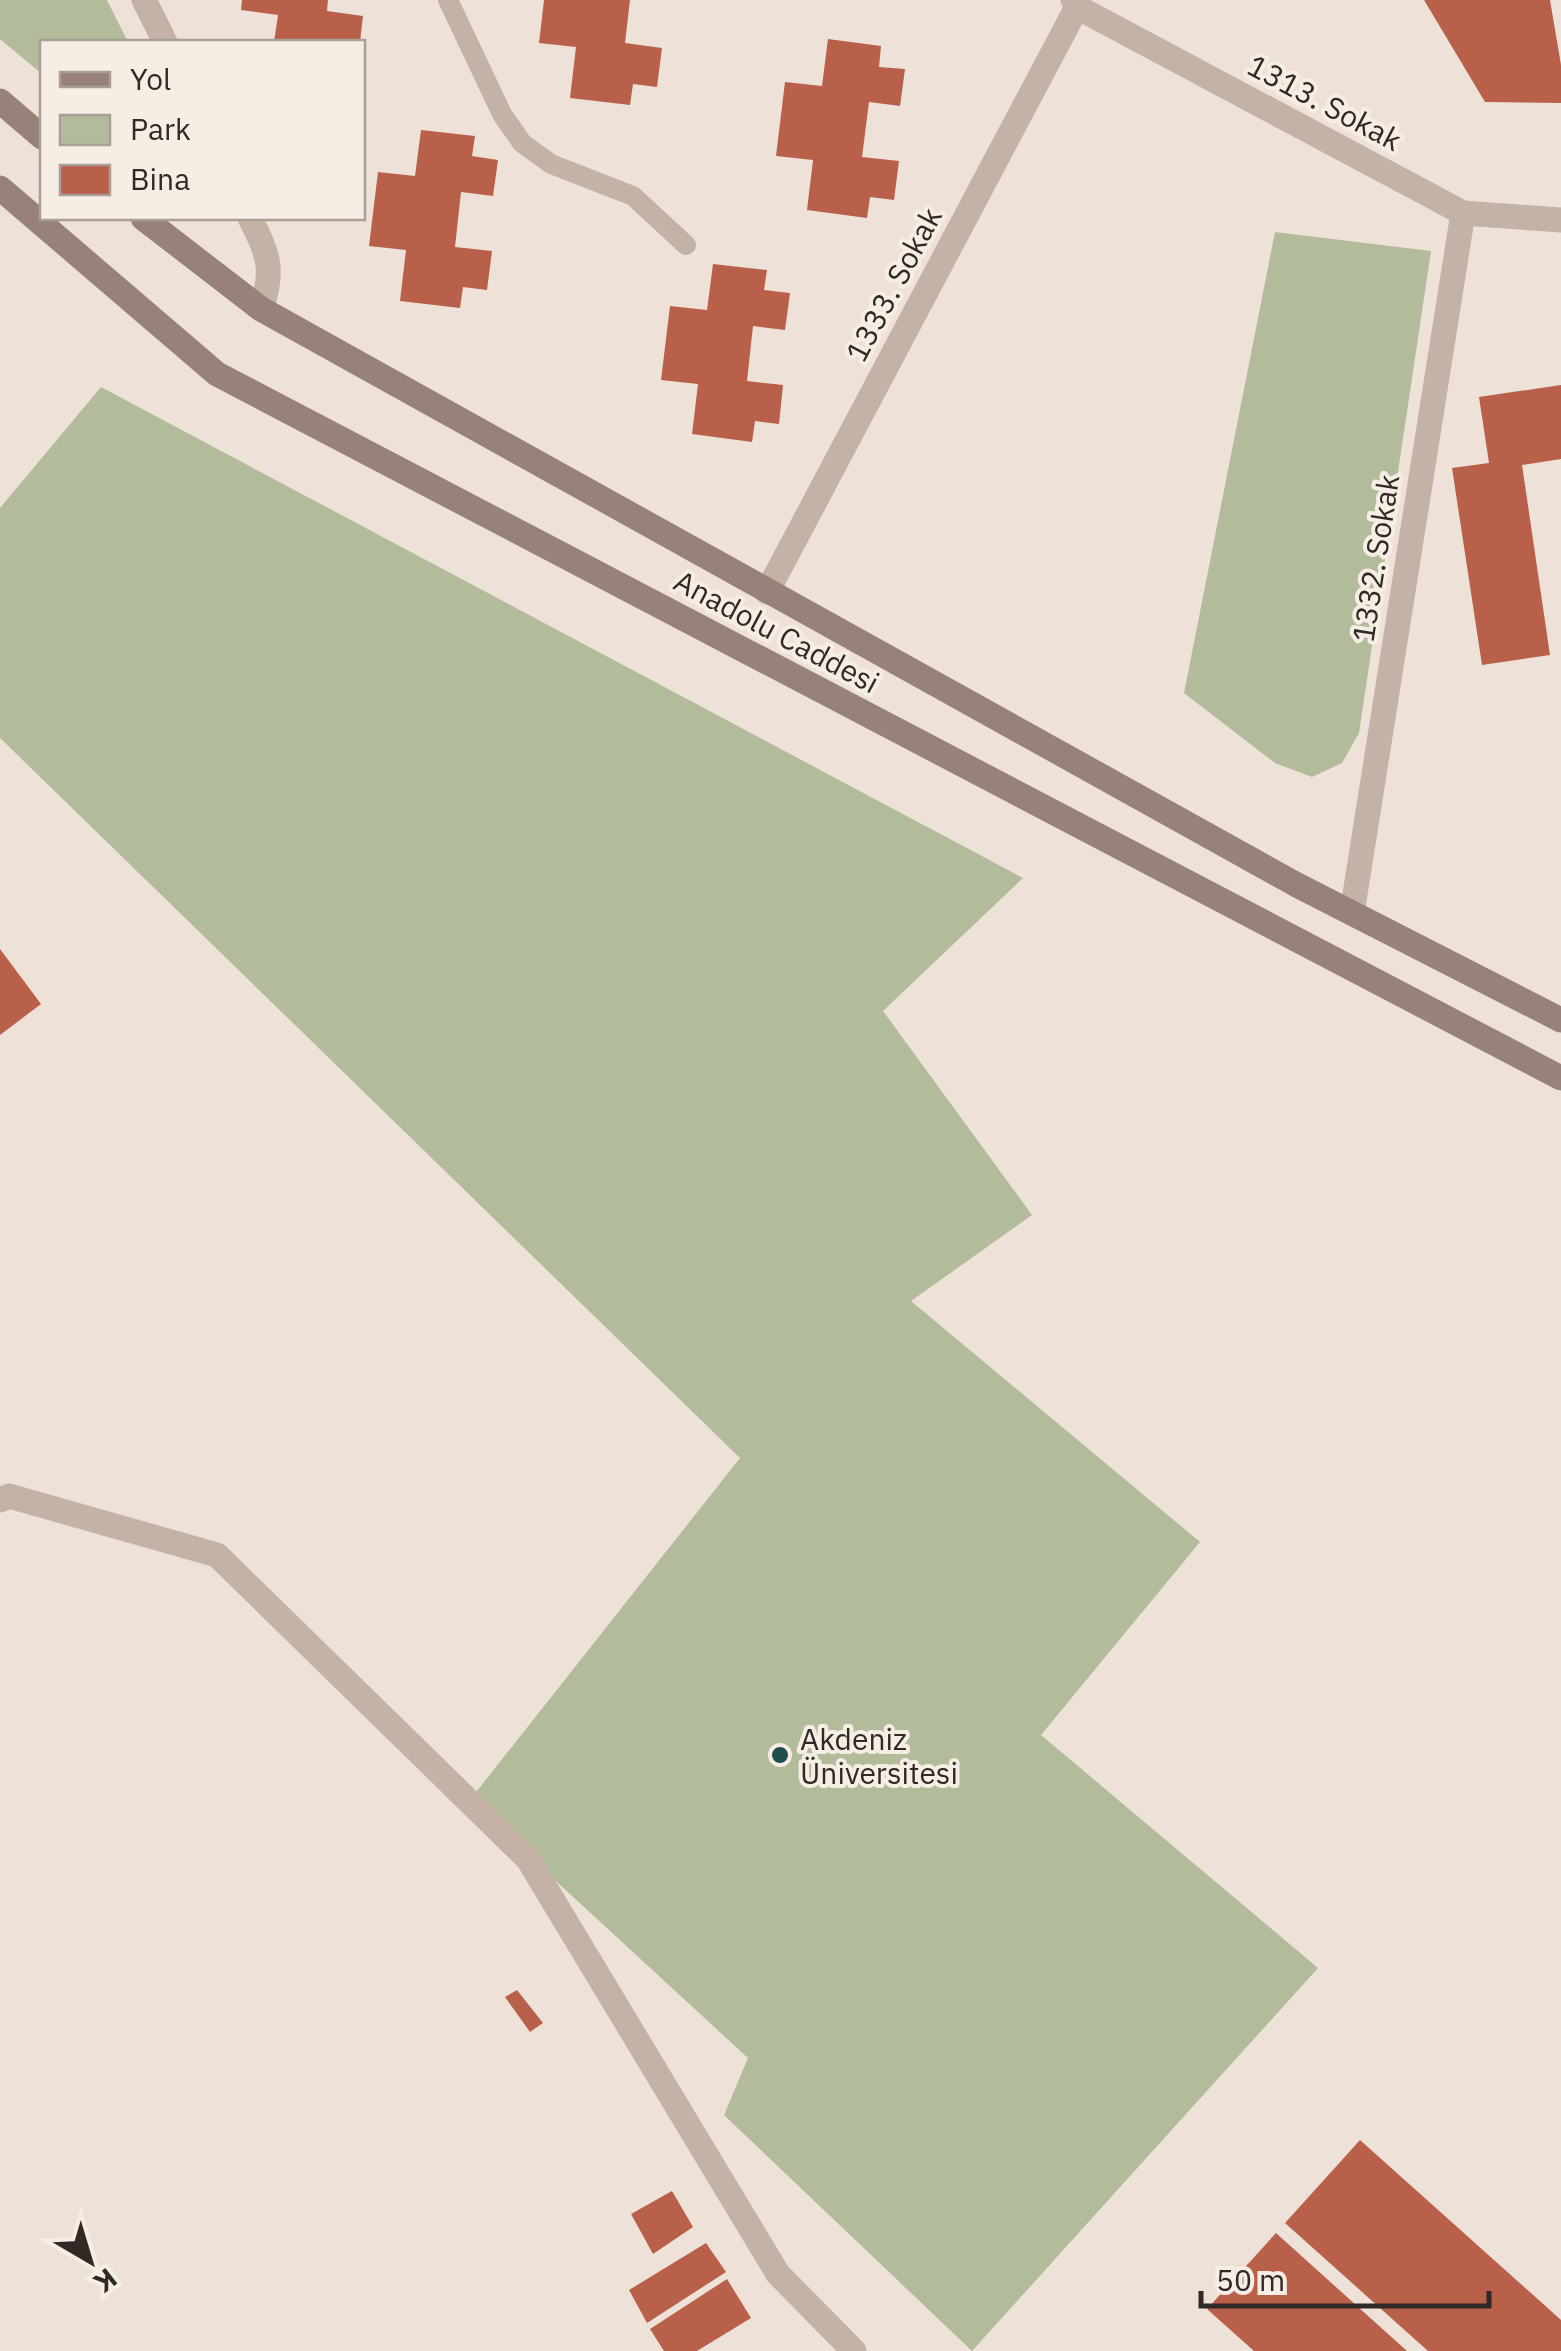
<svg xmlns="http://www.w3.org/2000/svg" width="1561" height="2351" font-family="'IBM Plex Sans',sans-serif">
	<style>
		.green { fill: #b2bb9a }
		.building { fill: #b9604b }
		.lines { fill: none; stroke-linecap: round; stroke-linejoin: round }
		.lane { stroke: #c4b2a6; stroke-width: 20 }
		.street { stroke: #c4b2a6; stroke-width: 25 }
		.secondary { stroke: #978178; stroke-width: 25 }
		.poi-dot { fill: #204d4e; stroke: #f6ede4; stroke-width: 4 }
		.labels { text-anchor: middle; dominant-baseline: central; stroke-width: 8; stroke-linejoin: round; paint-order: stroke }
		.street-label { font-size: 30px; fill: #312926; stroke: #f6ede4 }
		.poi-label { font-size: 30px; fill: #312926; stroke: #f6ede4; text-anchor: start }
	</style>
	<rect width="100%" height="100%" fill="#eee2d8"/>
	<g class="green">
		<polygon points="0,0 107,0 128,42 42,42 42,74 0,39"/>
		<polygon points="1275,232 1431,251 1359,733 1342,763 1312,777 1275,763 1184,693"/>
		<polygon points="101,387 1023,878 883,1011 1032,1215 911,1301 1200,1542 1041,1735 1318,1968 972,2351 724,2115 748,2058 469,1801 740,1458 0,738 0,508"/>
	</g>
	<g class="building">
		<polygon points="242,0 328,0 327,11 363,16 360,42 274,42 278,15 241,10"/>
		<polygon points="544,0 630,0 625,43 662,48 657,87 633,84 630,105 570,98 576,47 539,43"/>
		<polygon points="1424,0 1550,0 1561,65 1561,103 1485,102"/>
		<polygon points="828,39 881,46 879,67 905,69 900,106 869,102 862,157 899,161 894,200 870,197 867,218 807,210 813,160 776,156 785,82 822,86"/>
		<polygon points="421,130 475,136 472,156 498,160 493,196 461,192 455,247 492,251 487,290 463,287 460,308 400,301 406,250 369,246 378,172 415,176"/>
		<polygon points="713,264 767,270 764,290 790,293 785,330 753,326 747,381 783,385 779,424 755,421 752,442 692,434 698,384 661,380 670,306 707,310"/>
		<polygon points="1561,385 1561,459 1522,465 1550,655 1482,665 1452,468 1489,463 1479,397"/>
		<polygon points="0,949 41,1004 0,1035"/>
		<polygon points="517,1990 543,2023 530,2032 505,1997"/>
		<polygon points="1360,2140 1561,2320 1561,2351 1428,2351 1285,2223"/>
		<polygon points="672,2191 693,2227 653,2254 631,2214"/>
		<polygon points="1276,2233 1407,2351 1254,2351 1207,2309"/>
		<polygon points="706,2243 726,2272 647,2323 629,2290"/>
		<polygon points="727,2279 751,2318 697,2351 664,2351 650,2329"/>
	</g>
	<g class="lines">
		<polyline class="lane" points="448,0 502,114 522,143 551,164 633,196 686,245"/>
		<g class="street">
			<polyline points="144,0 165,42"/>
			<polyline points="1073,0 1077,7 1463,213 1561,220"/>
			<path d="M 250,218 C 268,254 275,269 261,309"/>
			<polyline points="767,592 1077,7"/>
			<polyline points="1352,913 1463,213"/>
			<polyline points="0,1500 9,1496 217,1555 528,1859 778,2274 854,2351"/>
		</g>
		<g class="secondary">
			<polyline points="0,101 42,137"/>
			<polyline points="0,188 217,374 1561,1078"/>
			<polyline points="143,218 261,309 1297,885 1561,1020"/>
		</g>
	</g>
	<circle class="poi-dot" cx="780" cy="1755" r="10"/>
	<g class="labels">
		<g class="street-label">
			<text transform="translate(1325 102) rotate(28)">1313. Sokak</text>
			<text transform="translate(893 284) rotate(-62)">1333. Sokak</text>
			<text transform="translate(1375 558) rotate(-81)">1332. Sokak</text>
			<text transform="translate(777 631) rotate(28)">Anadolu Caddesi</text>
		</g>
		<g class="poi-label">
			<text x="800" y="1738">Akdeniz<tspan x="800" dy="34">Üniversitesi</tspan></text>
		</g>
	</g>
	<rect x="40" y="40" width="325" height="180" fill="#f6ede4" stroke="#a79f98" stroke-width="2.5"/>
	<rect x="60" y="72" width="50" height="15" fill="#978178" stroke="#a79f98" stroke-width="2.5"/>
	<text x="130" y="90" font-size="30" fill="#312926">Yol</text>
	<rect x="60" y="115" width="50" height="30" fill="#b2bb9a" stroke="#a79f98" stroke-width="2.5"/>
	<text x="130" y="140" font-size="30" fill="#312926">Park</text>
	<rect x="60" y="165" width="50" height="30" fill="#b9604b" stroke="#a79f98" stroke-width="2.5"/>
	<text x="130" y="190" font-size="30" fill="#312926">Bina</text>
	<g transform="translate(90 2261) rotate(142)" stroke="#f6ede4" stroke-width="8" paint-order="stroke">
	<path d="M0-8L18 38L0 25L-18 38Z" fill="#312926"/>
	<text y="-15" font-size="28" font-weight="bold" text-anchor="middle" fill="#312926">K</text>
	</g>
	<path d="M1201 2291v15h288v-15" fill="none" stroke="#312926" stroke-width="5"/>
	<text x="1216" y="2291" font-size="30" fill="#312926" stroke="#f6ede4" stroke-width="8" paint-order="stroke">50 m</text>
</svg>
